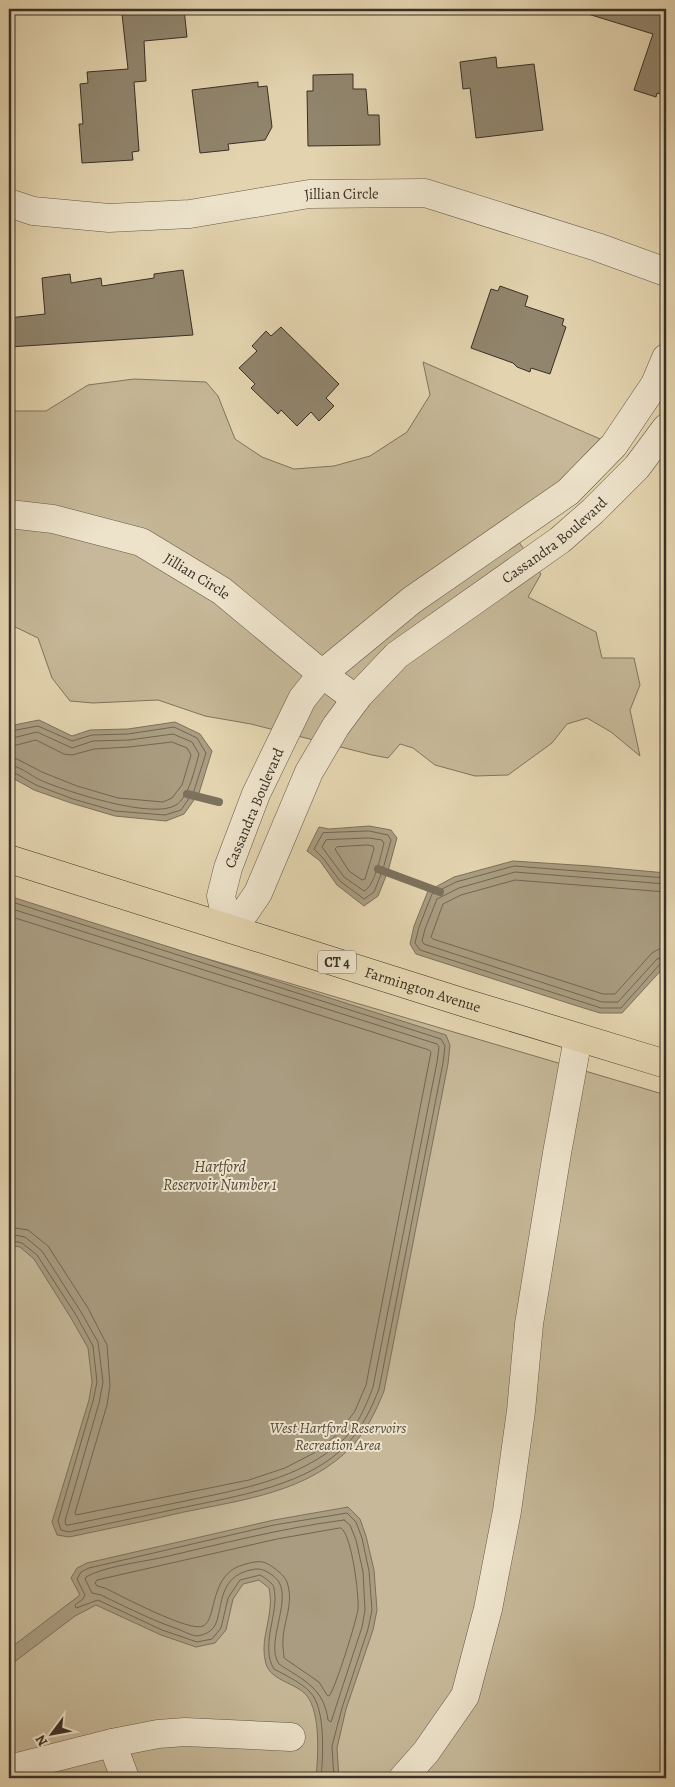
<svg xmlns="http://www.w3.org/2000/svg" width="675" height="1787" font-family="Alegreya,serif">
	<style>
		.green { fill: #c6b898; stroke: #80745f }
		.water { fill: #a99c80; stroke: #7c715c }
		.lines { fill: none; stroke-linecap: round; stroke-linejoin: round }
		.shore { stroke: #716653; stroke-width: 1 }
		.stream { stroke: #7c715c; stroke-width: 8 }
		.building { fill: #91856d; stroke: #393026 }
		.minor-casing { stroke: #645948; stroke-width: 29 }
		.primary-casing { stroke: #393026; stroke-width: 29 }
		.minor { stroke: #ede3cb; stroke-width: 28 }
		.primary { stroke: #e3d4af; stroke-width: 28 }
		.labels { text-anchor: middle; dominant-baseline: central; stroke-width: 4; stroke-linejoin: round; paint-order: stroke }
		.shield { fill: #ede3cb; stroke: #6f6658; stroke-width: 1 }
		.shield-label { font-size: 14px; font-weight: bold; fill: #393026 }
		.street-label { font-size: 15px; fill: #393026; stroke: #ede3cb }
		.park-label { font-size: 15px; font-style: italic; fill: #554b3d; stroke: #ede3cb }
		.water-label { font-size: 16px; font-style: italic; fill: #554b3c; stroke: #ede3cb }
	</style>
	<rect width="100%" height="100%" fill="#e3d4af"/>
	<filter id="stains"><feTurbulence type="fractalNoise" baseFrequency=".004" numOctaves="4"/><feColorMatrix values="0 0 0 0 .2 0 0 0 0 .09 0 0 0 0 .02 0 0 0 .5 -.17"/></filter>
	<radialGradient id="worn" r=".72"><stop offset=".6" stop-color="#630" stop-opacity="0"/><stop offset="1" stop-color="#630" stop-opacity=".3"/></radialGradient>
	<g class="green">
		<polygon points="423,362 614,445 512,532 541,574 528,597 596,632 602,658 634,658 640,685 630,710 640,756 611,732 587,718 567,724 552,743 508,775 475,776 435,765 413,748 400,744 388,758 372,755 251,724 205,716 158,700 93,703 70,701 52,678 38,638 9,624 9,411 46,411 88,385 134,379 206,382 218,396 235,439 262,457 294,469 334,466 370,456 407,432 430,395"/>
		<polygon points="9,900 666,1095 666,1778 9,1778"/>
	</g>
	<g class="water">
		<polygon points="39,720 72,736 90,730 128,729 175,722 200,734 212,751 199,793 184,814 166,821 115,816 71,803 34,790 9,776 9,730 14,725"/>
		<polygon points="369,826 391,830 397,838 388,871 378,896 364,906 337,885 320,861 307,851 319,827 329,829"/>
		<polygon points="513,861 590,866 666,873 666,965 622,1013 600,1013 574,1005 416,954 410,944 414,926 428,891 454,877"/>
		<path d="M 9,896 L 446,1035 L 450,1045 L 448,1064 L 384,1391 C 376,1411 367,1430 352,1446 C 309,1492 242,1500 184,1512 C 146,1521 107,1529 69,1537 L 57,1535 L 52,1522 L 89,1400 L 92,1382 L 88,1348 L 71,1318 L 34,1259 L 20,1247 L 9,1245 Z"/>
		<path d="M 348,1507 L 360,1519 L 366,1536 L 374,1570 L 377,1610 L 373,1630 L 346,1709 L 337,1748 L 339,1778 L 316,1778 C 318,1757 321,1714 307,1696 C 297,1683 271,1681 266,1664 C 260,1643 269,1626 270,1607 C 271,1601 270,1594 269,1588 L 259,1580 L 243,1584 L 233,1599 L 226,1630 L 215,1643 L 196,1647 L 161,1635 L 96,1605 L 75,1616 L 9,1666 L 9,1649 L 80,1595 L 71,1578 L 77,1568 L 87,1563 L 274,1520 Z"/>
	</g>
	<g class="lines">
		<g class="shore">
			<polyline points="9,733 16,730 38,726 72,741 92,735 128,734 174,727 197,738 206,753 194,791 181,810 165,815 115,811 73,799 36,785 13,772 9,772"/>
			<path d="M 9,739 L 37,732 L 72,748 L 93,741 L 129,740 L 173,734 L 192,742 L 199,754 C 195,768 189,797 176,805 C 153,820 65,791 40,780 C 30,775 20,766 9,765"/>
			<polyline points="9,747 36,740 64,754 72,755 94,749 129,747 172,742 187,748 191,755 182,785 172,798 163,802 118,798 77,786 42,772 17,759 9,758"/>
			<polygon points="369,831 388,835 391,840 383,869 374,892 364,899 340,881 323,858 314,849 323,833"/>
			<path d="M 369,838 L 382,840 L 384,843 C 381,854 375,886 364,891 L 344,877 L 322,847 L 326,840 Z"/>
			<polygon points="368,845 373,846 374,849 365,879 362,880 349,871 335,849 337,847"/>
			<polyline points="666,878 514,866 456,882 432,894 419,927 415,943 420,950 601,1008 621,1008 660,964 666,962"/>
			<polyline points="666,884 515,872 459,888 437,899 425,929 422,941 424,944 602,1002 618,1002 657,959 666,956"/>
			<polyline points="666,892 515,880 461,895 443,904 431,937 433,939 603,994 615,994 652,953 659,949 666,948"/>
			<path d="M 9,901 L 441,1039 L 445,1046 L 443,1063 L 379,1389 C 371,1409 363,1426 349,1442 C 310,1486 236,1496 181,1508 C 144,1516 106,1524 69,1532 L 61,1530 L 58,1521 L 93,1401 L 97,1382 L 93,1346 L 76,1315 L 37,1255 L 22,1243 L 9,1240"/>
			<path d="M 9,908 L 437,1044 L 439,1047 L 437,1062 L 373,1387 C 366,1406 358,1425 343,1440 C 299,1480 241,1489 185,1501 C 146,1509 107,1517 69,1525 L 66,1525 L 65,1521 L 99,1403 L 103,1382 L 98,1342 L 81,1312 L 42,1251 L 25,1237 L 9,1234"/>
			<polyline points="9,916 429,1050 431,1052 366,1385 355,1411 338,1434 314,1453 285,1468 249,1480 76,1515 75,1513 107,1405 110,1386 107,1345 88,1308 48,1246 28,1230 9,1227"/>
			<path d="M 344,1520 L 350,1525 L 356,1540 L 363,1572 L 365,1610 L 362,1627 L 331,1722 L 328,1720 C 324,1688 303,1680 279,1664 C 265,1644 291,1603 279,1582 C 275,1576 264,1568 256,1569 C 208,1575 229,1623 207,1633 C 205,1634 199,1636 196,1636 C 190,1635 183,1631 178,1629 C 151,1620 126,1607 101,1595 L 92,1593 L 85,1579 L 86,1577 C 103,1567 140,1562 160,1558 C 221,1544 282,1528 344,1520 Z"/>
			<path d="M 341,1528 C 352,1535 359,1595 358,1609 C 357,1619 335,1690 329,1696 L 327,1695 L 319,1682 L 284,1658 C 284,1652 282,1645 283,1639 C 284,1620 294,1603 287,1582 C 284,1575 275,1568 268,1564 C 261,1560 253,1562 246,1564 C 208,1572 218,1619 203,1626 C 191,1633 119,1595 105,1588 L 97,1586 L 95,1583 L 97,1580 L 277,1539 Z"/>
			<path d="M 321,1778 C 323,1757 326,1708 310,1692 C 302,1683 285,1675 274,1669 C 261,1648 276,1618 275,1596 C 274,1592 275,1587 272,1584 C 269,1581 264,1577 260,1575 L 240,1580 L 228,1598 L 221,1628 L 212,1639 L 197,1642 L 162,1630 L 98,1600 L 76,1608 L 75,1605 L 83,1599 L 85,1595 L 77,1579 L 81,1572 L 89,1568 L 274,1525 L 347,1513 L 356,1522 L 362,1538 L 369,1571 L 372,1610 L 368,1629 L 342,1708 L 332,1746 L 334,1778"/>
		</g>
		<g class="stream">
			<polyline points="187,794 219,802"/>
			<polyline points="378,869 440,892"/>
		</g>
	</g>
	<g class="building">
		<polygon points="142,9 184,9 187,37 144,41 146,81 134,82 139,151 132,152 133,160 82,163 79,124 83,124 80,84 88,83 87,72 128,69 122,14 143,12"/>
		<polygon points="589,9 666,9 666,96 657,93 656,97 634,90 653,34 588,14"/>
		<polygon points="496,57 497,68 534,64 543,130 476,138 470,88 463,89 460,62"/>
		<polygon points="353,74 353,89 366,89 368,115 379,115 380,145 308,146 307,91 313,91 313,75"/>
		<polygon points="258,82 258,87 267,86 272,127 265,140 228,144 229,150 200,153 192,90"/>
		<polygon points="183,270 193,335 9,347 9,318 45,314 42,278 70,274 71,283 101,278 102,286 154,278 154,274"/>
		<polygon points="500,286 528,296 525,306 564,319 562,325 566,327 550,374 531,368 530,372 517,367 513,363 471,348 491,289 498,291"/>
		<polygon points="281,327 339,384 326,398 334,406 319,421 311,412 297,426 281,410 278,414 251,388 255,384 239,368 257,351 252,346 266,331 271,336"/>
	</g>
	<g class="lines">
		<defs>
			<g id="minor">
				<path id="s1" d="M 9,203 L 33,211 L 109,218 L 190,214 L 309,194 L 425,193 L 597,247 L 666,272"/>
				<path id="s2" d="M 666,358 L 655,384 L 614,445 L 568,492 L 412,600 L 322,674 L 302,699 L 256,794 L 228,868 L 221,896 L 228,927 L 245,912 L 258,893 L 309,772 L 336,726 L 359,695 L 397,655 L 560,540 L 593,511 L 637,467 L 666,428"/>
				<path id="s3" d="M 9,514 L 53,519 L 141,542 L 222,591 L 322,674 L 356,699"/>
				<polyline points="112,1743 125,1778"/>
				<polyline points="9,1773 21,1766 112,1743 158,1734 185,1732 291,1737"/>
				<polyline points="403,1778 426,1752 465,1696 488,1609 507,1511 521,1411 529,1324 557,1153 578,1038"/>
			</g>
			<g id="primary">
				<path id="s4" d="M 9,859 L 462,1002 L 666,1064"/>
			</g>
		</defs>
		<use href="#minor" class="minor-casing"/>
		<use href="#primary" class="primary-casing"/>
		<use href="#minor" class="minor"/>
		<use href="#primary" class="primary"/>
	</g>
	<g class="labels">
		<rect class="shield" x="318" y="950.5" width="38" height="23" rx="4"/>
		<g class="shield-label">
			<text x="337" y="962">CT 4</text>
		</g>
		<g class="street-label">
			<text stroke="none"><textPath href="#s1" startOffset="336">Jillian Circle</textPath></text>
			<text stroke="none"><textPath href="#s2" startOffset="1270">Cassandra Boulevard</textPath></text>
			<text stroke="none"><textPath href="#s3" startOffset="201">Jillian Circle</textPath></text>
			<text transform="translate(254 808) rotate(-67)">Cassandra Boulevard</text>
			<text stroke="none"><textPath href="#s4" startOffset="434">Farmington Avenue</textPath></text>
		</g>
		<g class="park-label">
			<text x="338" y="1428">West Hartford Reservoirs<tspan x="338" dy="17">Recreation Area</tspan></text>
		</g>
		<g class="water-label">
			<text x="220" y="1167">Hartford<tspan x="220" dy="18">Reservoir Number 1</tspan></text>
		</g>
	</g>
	<rect width="675" height="1787" fill="none" stroke="#e3d4af" stroke-width="30"/>
	<rect x="10" y="10" width="655" height="1767" fill="none" stroke="#393026" stroke-width="2.5"/>
	<rect x="15" y="15" width="645" height="1757" fill="none" stroke="#393026"/>
	<g transform="translate(52 1734) rotate(238)" stroke="#ede3cb" stroke-width="4" paint-order="stroke">
	<path d="M0-4L9 19L0 12L-9 19Z" fill="#393026"/>
	<text y="-8" font-size="14" font-weight="bold" text-anchor="middle" fill="#393026">N</text>
	</g>
	<rect width="100%" height="100%" filter="url(#stains)"/>
	<rect width="100%" height="100%" fill="url(#worn)"/>
</svg>
